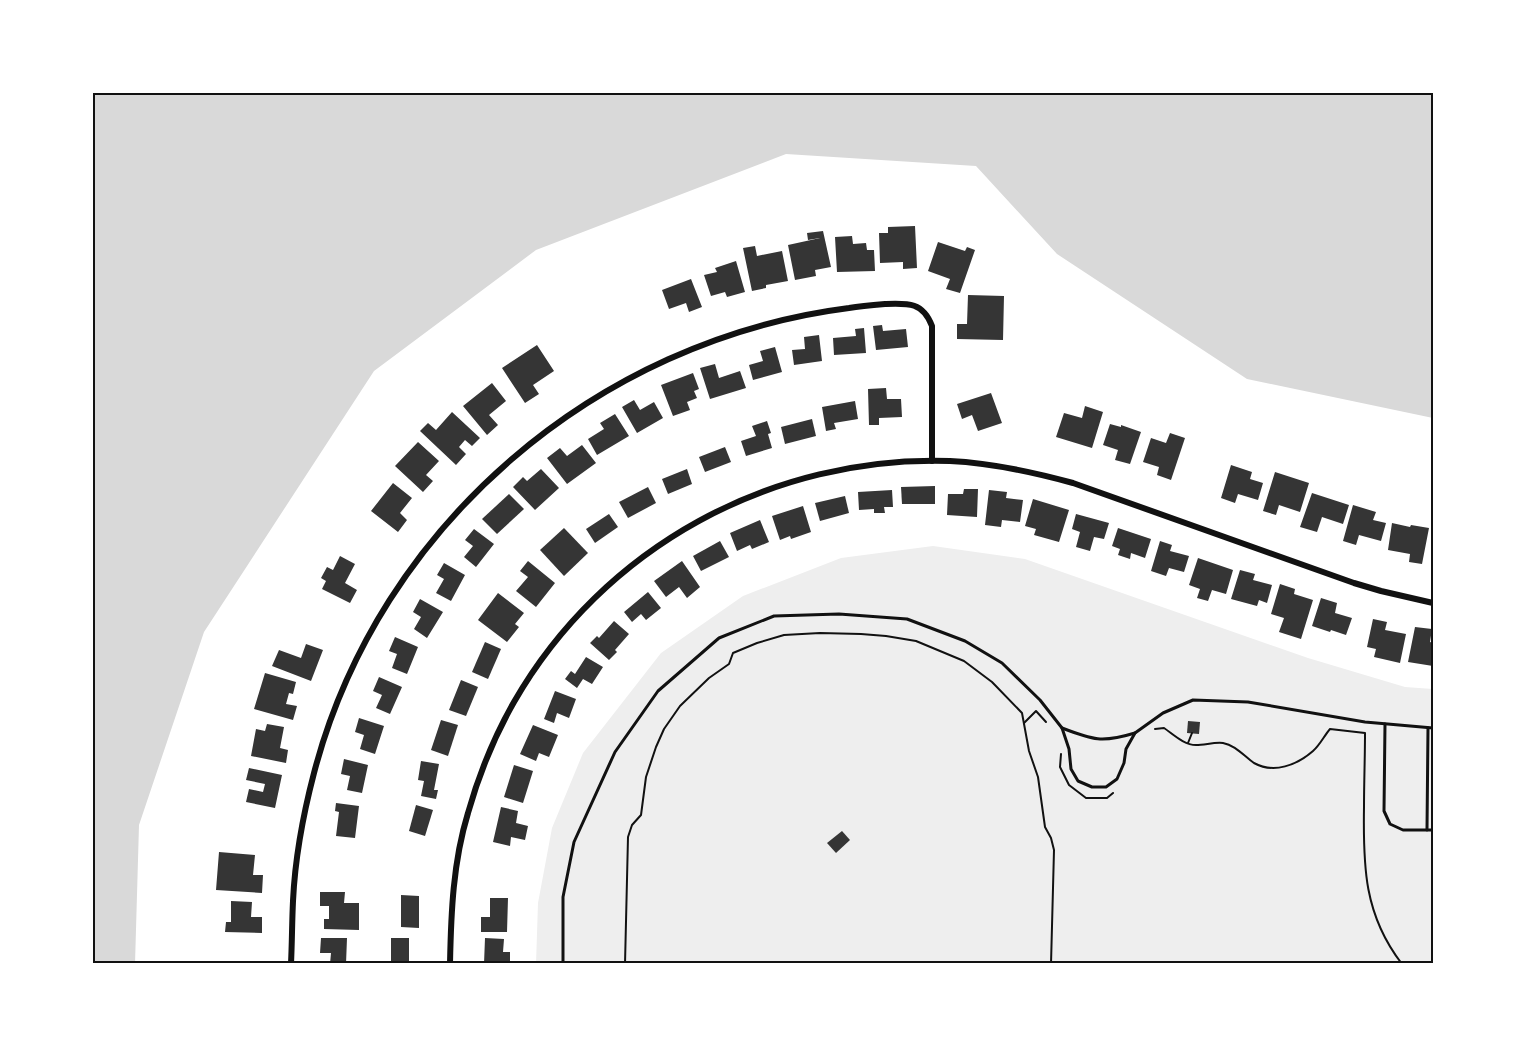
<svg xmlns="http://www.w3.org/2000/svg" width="1526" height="1057" font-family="'Source Sans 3',sans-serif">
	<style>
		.green { fill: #eee }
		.water { fill: #d9d9d9 }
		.building { fill: #353535 }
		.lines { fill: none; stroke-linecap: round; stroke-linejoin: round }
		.path { stroke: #111; stroke-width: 2 }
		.service { stroke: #111; stroke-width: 3 }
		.minor { stroke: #111; stroke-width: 6 }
		.neatline { fill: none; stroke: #111; stroke-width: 2 }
	</style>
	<rect width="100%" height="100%" fill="#fff"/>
	<polygon class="green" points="933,546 1025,559 1308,658 1405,687 1433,689 1433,964 536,964 538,903 552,828 583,753 661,653 743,596 841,558"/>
	<polygon class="water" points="93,93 1433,93 1433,418 1247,379 1057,254 976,166 786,154 536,250 374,371 204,632 139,825 135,964 93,964"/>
	<g class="building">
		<polygon points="915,226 917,268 903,269 903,262 880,263 879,233 888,233 888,227"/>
		<polygon points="823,231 831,267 815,270 816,276 795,280 788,245 820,238 808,240 807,233"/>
		<polygon points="852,236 853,244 866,243 867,250 874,250 875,271 837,272 835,237"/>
		<polygon points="938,242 965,251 967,247 975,250 960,293 946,289 950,279 928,271"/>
		<polygon points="755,246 757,256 782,251 788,281 766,285 766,288 752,291 743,248"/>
		<polygon points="736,261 745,292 727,297 725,292 711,296 704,275 717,272 715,268"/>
		<polygon points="691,279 702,307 689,312 686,303 669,309 662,290"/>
		<polygon points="968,295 1004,296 1003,340 957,339 957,324 967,324"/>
		<polygon points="882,325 883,331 906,329 908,347 876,350 873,326"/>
		<polygon points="864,328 866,353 834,355 833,338 856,336 855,329"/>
		<polygon points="819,335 822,361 794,365 792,350 805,349 804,337"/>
		<polygon points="537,345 554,371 533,385 539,394 525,403 502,368"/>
		<polygon points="775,347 782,372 753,380 749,365 763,361 760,351"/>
		<polygon points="715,364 719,378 740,371 746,388 710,399 700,368"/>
		<polygon points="693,373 699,389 694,391 697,398 687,402 690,410 673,416 661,385"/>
		<polygon points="492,383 506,401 489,415 498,425 487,435 463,406"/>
		<polygon points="886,388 887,399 901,399 902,417 879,418 879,425 869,425 868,389"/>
		<polygon points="991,393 1002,423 978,431 972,415 962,419 957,404"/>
		<polygon points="634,400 640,410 654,402 663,418 637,433 622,407"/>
		<polygon points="855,401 858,419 834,423 836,429 826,431 822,407"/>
		<polygon points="1085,406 1103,412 1092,448 1056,437 1064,413 1082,418"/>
		<polygon points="452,412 480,438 472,446 465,440 459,447 466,454 456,465 420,431 428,423 436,430"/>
		<polygon points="615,414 629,436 597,455 588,439 604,429 600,423"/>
		<polygon points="812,419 816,436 785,444 781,427"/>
		<polygon points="767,421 771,433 768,434 772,448 746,456 741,441 756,436 752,426"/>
		<polygon points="1110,424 1121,427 1121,425 1141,432 1130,464 1115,460 1118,450 1103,445"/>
		<polygon points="1170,433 1185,438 1171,480 1157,475 1159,467 1143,462 1151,438 1166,443"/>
		<polygon points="418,442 439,461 426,475 433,481 423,492 395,466"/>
		<polygon points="582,445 596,463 567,484 547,458 560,448 567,456"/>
		<polygon points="725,447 731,462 705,472 699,457"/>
		<polygon points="1231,465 1252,472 1250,479 1263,483 1258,500 1238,494 1235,503 1221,498"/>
		<polygon points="541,469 559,488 535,510 513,487 523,477 527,481"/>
		<polygon points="687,469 692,484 668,494 662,479"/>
		<polygon points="1275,472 1309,483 1300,512 1279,505 1276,515 1263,511"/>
		<polygon points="393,483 412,498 400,513 407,520 398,532 371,511"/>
		<polygon points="935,486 935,504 902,504 901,487"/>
		<polygon points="648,487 656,503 628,518 619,502"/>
		<polygon points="964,489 978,489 977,517 947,515 948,494 963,494"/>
		<polygon points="892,490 893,507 884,507 885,513 874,513 874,509 859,510 858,492"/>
		<polygon points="989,490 1007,492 1006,498 1023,500 1020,522 1002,520 1001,527 985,525"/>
		<polygon points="1312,493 1349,505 1343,524 1322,517 1317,532 1300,527"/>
		<polygon points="509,494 524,509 497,534 482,519"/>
		<polygon points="845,496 849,513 820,521 815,503"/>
		<polygon points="1033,499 1069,510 1059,542 1034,535 1036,529 1025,526"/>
		<polygon points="1353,505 1376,512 1373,520 1386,523 1381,541 1359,535 1356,545 1343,541"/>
		<polygon points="803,506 811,532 791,539 790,536 780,540 772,516"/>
		<polygon points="609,514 618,527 595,543 586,529"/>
		<polygon points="1076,514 1109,523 1104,539 1094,537 1090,551 1076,547 1080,532 1072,529"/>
		<polygon points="760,520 769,542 752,549 750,545 737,551 730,533"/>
		<polygon points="1392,523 1410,527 1411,525 1429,528 1422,564 1409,562 1410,554 1388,550"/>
		<polygon points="564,528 588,553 564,576 540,550"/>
		<polygon points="1118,528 1151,539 1145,558 1131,553 1130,559 1118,555 1120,549 1112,546"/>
		<polygon points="474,529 494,544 476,567 464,557 473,546 465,540"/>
		<polygon points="720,541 729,557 701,571 693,556"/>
		<polygon points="1160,541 1172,545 1170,551 1189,556 1184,572 1169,568 1166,576 1151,571"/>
		<polygon points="340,556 355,564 345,583 357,590 350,603 322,589 326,581 321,578 327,567 333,570"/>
		<polygon points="1198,558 1233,570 1226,594 1212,590 1208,601 1197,598 1200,589 1189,585"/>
		<polygon points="528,561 555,583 536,607 516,591 528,577 520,571"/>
		<polygon points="682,561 700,587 687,598 679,587 666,597 654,581"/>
		<polygon points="444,563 465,575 451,601 436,593 444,579 437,575"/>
		<polygon points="1240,570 1255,574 1253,580 1272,585 1267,603 1259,600 1257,606 1231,599"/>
		<polygon points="1280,584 1295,589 1294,594 1313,600 1301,639 1279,632 1284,618 1271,614"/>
		<polygon points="648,592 661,608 646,620 641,614 632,622 624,612"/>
		<polygon points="498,593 524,613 515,624 519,627 507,642 478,620"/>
		<polygon points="1321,598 1337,603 1335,613 1352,618 1346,635 1331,630 1330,632 1312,626"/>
		<polygon points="420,599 443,612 427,638 414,629 421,617 413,612"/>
		<polygon points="1373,619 1387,622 1385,630 1406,634 1400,663 1374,657 1376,649 1367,647"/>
		<polygon points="614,621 629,634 615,650 617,652 609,660 590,643 597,636 599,638"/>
		<polygon points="1415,627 1432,629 1430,642 1433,643 1433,666 1408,662"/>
		<polygon points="395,637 418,647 407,674 392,668 397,654 389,651"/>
		<polygon points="485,642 501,649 488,679 472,672"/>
		<polygon points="306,644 323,650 311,681 272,666 279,650 301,658"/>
		<polygon points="586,657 603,667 592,684 583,679 577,688 565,679 571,671 575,674"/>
		<polygon points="265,673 296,682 293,694 289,693 286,704 297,706 293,720 254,709"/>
		<polygon points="379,677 402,687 390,714 376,708 382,695 373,691"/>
		<polygon points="461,680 478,687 466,716 449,710"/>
		<polygon points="555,691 576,699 569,718 557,713 554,723 544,719"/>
		<polygon points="359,718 384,726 375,754 360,749 364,735 355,732"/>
		<polygon points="441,720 458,725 448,756 431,750"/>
		<polygon points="1188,721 1200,722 1199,734 1187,733"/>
		<polygon points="267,724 284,727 280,748 288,750 286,763 251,756 256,729 265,731"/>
		<polygon points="533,725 558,735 549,757 539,753 536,761 520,754"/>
		<polygon points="344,759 368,765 362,793 347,790 350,776 341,774"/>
		<polygon points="421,761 439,764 434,790 438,790 436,799 421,796 424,781 418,780"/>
		<polygon points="514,765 533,771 523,803 504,797"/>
		<polygon points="249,768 282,775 275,808 246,802 249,789 263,792 265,784 246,780"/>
		<polygon points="336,803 359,806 355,838 336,836 339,812 335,811"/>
		<polygon points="416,805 433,810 425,836 409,831"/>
		<polygon points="501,807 518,811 516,823 528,826 525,840 511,837 510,846 493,842"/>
		<polygon points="842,831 850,840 836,853 827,843"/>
		<polygon points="219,852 255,855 253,875 263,875 262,893 216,890"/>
		<polygon points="320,892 345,892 344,903 359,903 359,930 324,929 324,919 329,919 329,906 320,906"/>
		<polygon points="401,895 419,896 419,928 401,927"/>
		<polygon points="490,898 508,898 507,932 481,932 481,917 490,917"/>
		<polygon points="231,901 252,902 251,917 262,917 262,933 225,932 226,922 231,922"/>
		<polygon points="321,938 347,938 346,964 330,964 331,953 320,953"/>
		<rect x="391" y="938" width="18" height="26"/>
		<polygon points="485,938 504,939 503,952 510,952 510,964 484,964"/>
	</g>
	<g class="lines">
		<g class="path">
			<polyline points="1024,723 1036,711 1046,722"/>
			<path d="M 1155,729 L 1164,728 C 1173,734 1184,745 1196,745 C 1205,745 1214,742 1223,743 C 1235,745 1244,756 1254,763 C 1274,774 1297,765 1313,751 C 1320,745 1324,736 1330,729 L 1365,733 C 1365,758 1364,782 1364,807 C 1363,866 1364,915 1402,964"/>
			<polyline points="1188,743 1192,733"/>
			<polyline points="1061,754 1060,767 1069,785 1086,798 1107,798 1113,793"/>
			<polyline points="625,964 628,837 632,825 641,815 646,777 656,747 664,729 680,706 709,678 729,664 733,653 757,643 784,635 820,633 861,634 886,636 916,641 964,661 992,682 1022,713 1029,751 1038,777 1045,827 1051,838 1054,850 1051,964"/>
		</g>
		<g class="service">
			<polyline points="1385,724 1384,811 1390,824 1403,830 1433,830"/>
			<path d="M 1062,728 C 1093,740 1102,743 1135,733"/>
			<polyline points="1427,830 1428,728"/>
			<polyline points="563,964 563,897 574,842 615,752 658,691 719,638 774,616 839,614 907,619 965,641 1002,663 1040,700 1062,728 1069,749 1071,769 1078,781 1092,787 1106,787 1117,779 1124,763 1126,749 1135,733 1163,713 1193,700 1248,702 1365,722 1433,728"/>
		</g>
		<g class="minor">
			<path d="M 291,964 C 292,943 292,922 293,901 C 295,858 303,815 314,773 C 379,525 597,340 849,308 C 861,306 873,305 885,304 C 908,303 923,302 932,326 L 932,461"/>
			<path d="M 450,964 C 451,913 453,862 468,813 C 479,774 494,737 514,702 C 603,547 772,455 950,461 C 992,463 1033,472 1073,483 L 1354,583 L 1381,591 L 1433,603"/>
		</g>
	</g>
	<rect width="1526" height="1057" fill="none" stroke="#ffffff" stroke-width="189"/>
	<rect x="94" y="94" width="1338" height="868" class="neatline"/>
</svg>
